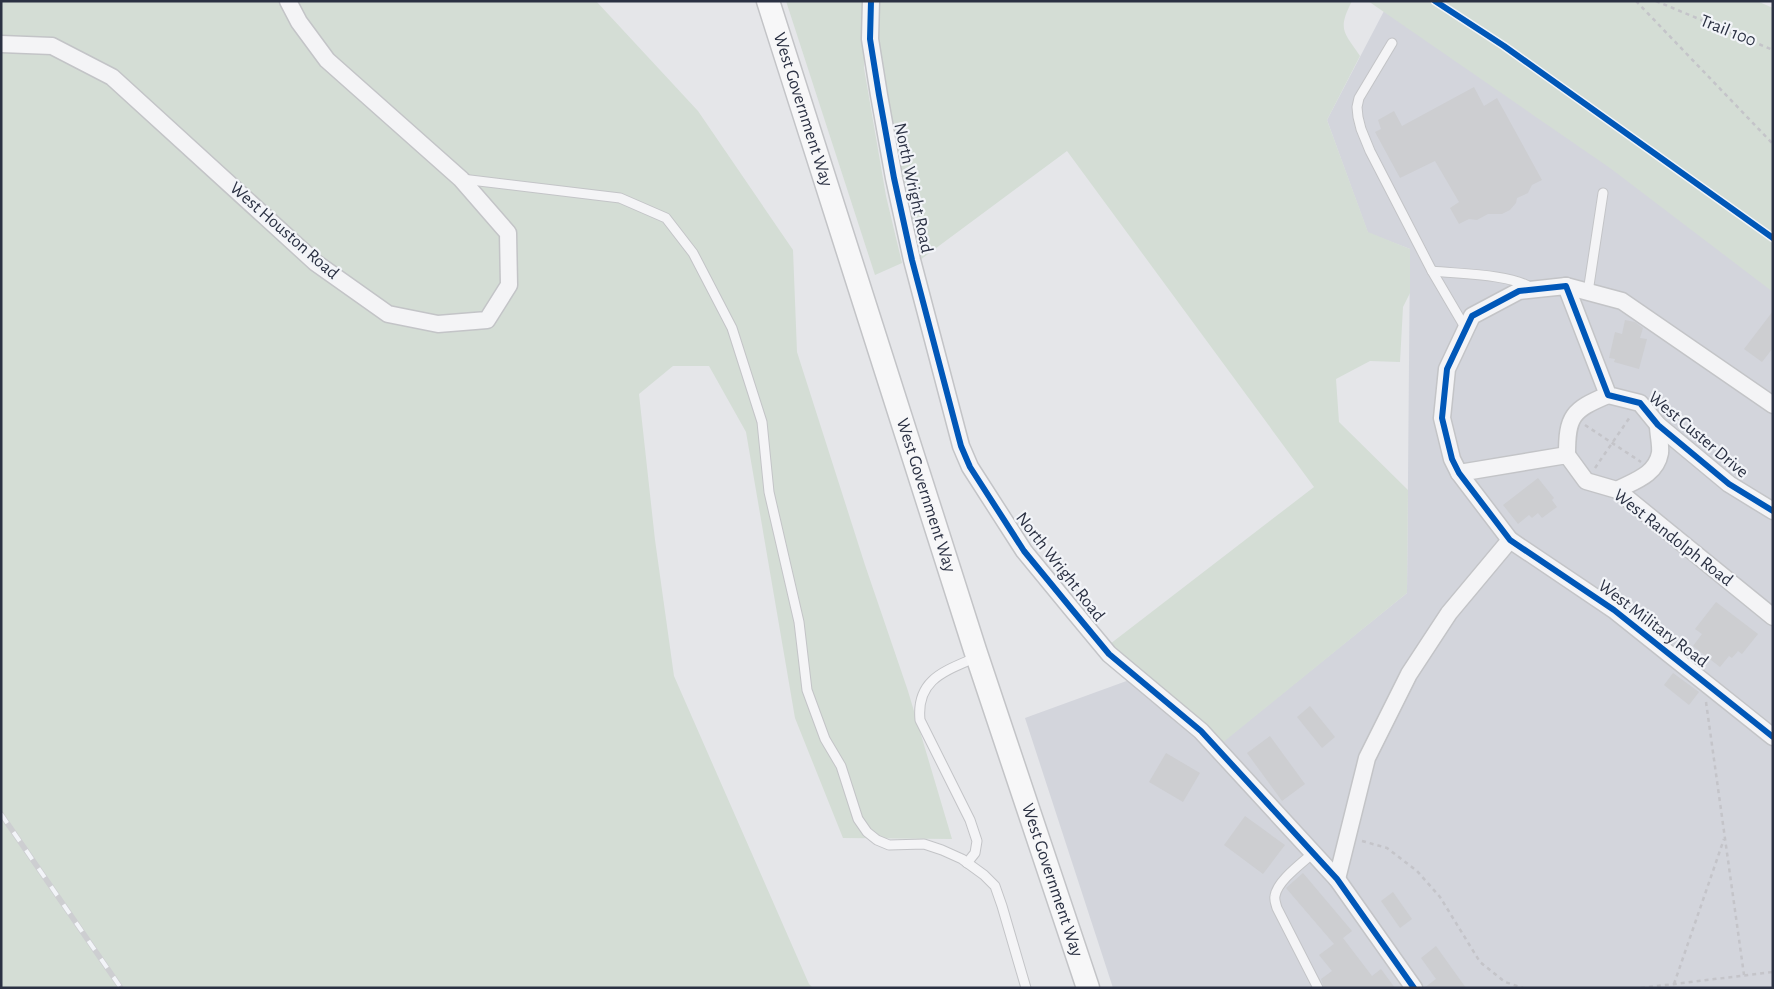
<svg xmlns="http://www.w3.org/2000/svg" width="1774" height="989" font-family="'Alegreya Sans',sans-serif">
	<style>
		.built { fill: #d3d5dc }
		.green { fill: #d4ddd5 }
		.building { fill: #cdced1 }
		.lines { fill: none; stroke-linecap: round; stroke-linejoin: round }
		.service-casing { stroke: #c3c4c7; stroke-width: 11 }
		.minor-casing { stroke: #c3c4c7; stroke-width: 19 }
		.secondary-casing { stroke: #c3c4c7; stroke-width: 25 }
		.path { stroke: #c4c4c9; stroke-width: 2.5; stroke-dasharray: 4 4; stroke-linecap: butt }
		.service { stroke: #f4f4f6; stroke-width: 9 }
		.minor { stroke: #f4f4f6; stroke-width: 16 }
		.secondary { stroke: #f7f7f8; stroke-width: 22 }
		.rail-casing { stroke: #cdced1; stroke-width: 5.5 }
		.rail { stroke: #f2f4f8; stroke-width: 4; stroke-dasharray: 11; stroke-linecap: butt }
		.cycleway-casing { stroke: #f2f4f8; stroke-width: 9 }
		.cycleway { stroke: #0057b8; stroke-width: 6 }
		.labels { text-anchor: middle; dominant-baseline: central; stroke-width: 4.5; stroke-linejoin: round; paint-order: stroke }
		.street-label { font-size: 18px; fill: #2b3143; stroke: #f2f4f8 }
	</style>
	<rect width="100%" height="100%" fill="#e5e6e9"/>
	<polygon class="built" points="1384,11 1558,116 1773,254 1773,988 1113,988 1025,718 1132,679 1210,752 1407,593 1410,249 1368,233 1327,120"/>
	<g class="green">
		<polygon points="1,1 596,1 698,111 793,250 797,352 865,565 908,691 952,839 843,838 795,718 746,432 709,366 673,366 639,394 655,540 674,676 809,984 813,988 1,988"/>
		<polygon points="786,1 864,1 864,68 886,196 902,263 875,275"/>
		<path d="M 876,1 L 1352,1 C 1337,30 1344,32 1360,56 L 1327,120 L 1368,232 L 1410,249 L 1410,293 L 1403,307 L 1400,362 L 1370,361 L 1336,379 L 1339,422 L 1408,490 L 1407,593 L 1221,744 L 1110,644 L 1314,487 L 1067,151 L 920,260 L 876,41 Z"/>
		<polygon points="1368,1 1757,1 1773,8 1773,292 1610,168"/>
	</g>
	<g class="building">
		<polygon points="1474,87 1484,106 1497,98 1542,180 1532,185 1528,193 1517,198 1516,203 1510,210 1502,214 1488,214 1477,220 1469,219 1459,224 1450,208 1459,202 1435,161 1400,178 1375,132 1381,129 1378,120 1394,111 1402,126"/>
		<polygon points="1773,311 1773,348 1762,362 1744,349"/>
		<polygon points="1625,320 1635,322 1643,328 1640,338 1647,339 1639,369 1614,362 1615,359 1609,358 1615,332 1622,334"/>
		<polygon points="1538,478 1554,498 1552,500 1557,507 1542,518 1538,513 1532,518 1529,515 1518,524 1503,505"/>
		<polygon points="1716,602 1758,634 1742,654 1738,651 1732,658 1729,656 1720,667 1693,646 1702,634 1695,629"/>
		<polygon points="1673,673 1699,692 1689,705 1664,685"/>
		<polygon points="1310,706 1335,737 1322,748 1297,717"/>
		<polygon points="1270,736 1305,784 1282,801 1247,753"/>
		<polygon points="1166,753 1200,773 1183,802 1149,782"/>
		<polygon points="1245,816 1285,845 1263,874 1224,845"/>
		<polygon points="1303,873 1352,931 1343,938 1372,976 1381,969 1395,988 1324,988 1321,979 1332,971 1319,955 1334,944 1286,888"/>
		<polygon points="1393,892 1412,919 1400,928 1381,901"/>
		<polygon points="1436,946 1466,988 1424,988 1436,979 1421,958"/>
	</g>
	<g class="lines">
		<defs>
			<g id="service">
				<polyline points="1392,43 1359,98 1357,107 1358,117 1361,129 1370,151 1432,271 1466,329"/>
				<polyline points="462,179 620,198 666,218 693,253 732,328 762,422 769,492 799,622 807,690 825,739 841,766 858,819 867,832 877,840 889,845 924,844 942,850 962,859 984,875 995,886 1002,906 1026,988"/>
				<path d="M 1432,271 C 1458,274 1509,274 1530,287"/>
				<polyline points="1588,292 1603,193"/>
				<path d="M 1313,853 C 1302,863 1277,881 1275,896 C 1274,900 1276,904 1277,908 L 1318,988"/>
				<path d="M 967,863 L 975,853 L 977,841 L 970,820 L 920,720 C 916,679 945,671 977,657"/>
			</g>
			<g id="minor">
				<polyline points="871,1 870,39 879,95 894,178 912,260 961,446 970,467 1024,551 1070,607 1109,654 1201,731 1337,879 1414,988"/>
				<polyline points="1,44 52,46 112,77 316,263 388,314 438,324 487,320 509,285 508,233 461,179 327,60 299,22 288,1"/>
				<polyline points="1566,286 1622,301 1773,405"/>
				<path d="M 1567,455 C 1567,416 1572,410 1608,395"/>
				<polyline points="1459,473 1567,455 1586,481 1617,490 1773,617"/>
				<path d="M 1617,490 C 1634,481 1656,475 1660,453 C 1661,445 1658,434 1658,425"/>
				<polyline points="1773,511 1729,484 1658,425 1640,403 1608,395 1566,286 1519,291 1472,316 1447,369 1442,418 1452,459 1459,473 1510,540 1614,610 1773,737"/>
				<polyline points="1337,879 1367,758 1409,674 1449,613 1510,540"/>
			</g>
			<g id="secondary">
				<path id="s1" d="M 768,1 L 975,650 L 1088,988"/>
			</g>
		</defs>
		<use href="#service" class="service-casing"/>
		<use href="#minor" class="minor-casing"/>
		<use href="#secondary" class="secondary-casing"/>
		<g class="path">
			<polyline points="1636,1 1773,144"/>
			<polyline points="1656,1 1773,50"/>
			<polyline points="1585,425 1641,462"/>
			<polyline points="1595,468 1630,417"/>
			<polyline points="1706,702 1744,975"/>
			<polyline points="1362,841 1387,848 1417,871 1440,897 1480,962 1505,982 1523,988"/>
			<polyline points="1674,984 1724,839"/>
			<polyline points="1641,988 1773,972"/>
		</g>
		<use href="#service" class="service"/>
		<use href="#minor" class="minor"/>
		<use href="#secondary" class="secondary"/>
		<defs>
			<polyline id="rail" points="1,814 121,988"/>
		</defs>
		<use href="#rail" class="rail-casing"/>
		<use href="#rail" class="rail"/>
		<defs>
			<g id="cycleway">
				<polyline points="871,1 870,39 879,95 894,178 912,260 961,446 970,467 1024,551 1070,607 1109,654 1201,731 1337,879 1414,988"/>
				<polyline points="1435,1 1504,46 1773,238"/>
				<polyline points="1773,511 1729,484 1658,425 1640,403 1608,395 1566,286 1519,291 1472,316 1447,369 1442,418 1452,459 1459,473 1510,540 1614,610 1773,737"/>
			</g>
		</defs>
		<use href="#cycleway" class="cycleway-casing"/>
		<use href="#cycleway" class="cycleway"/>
	</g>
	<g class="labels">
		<g class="street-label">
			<text transform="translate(1728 31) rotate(22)">Trail 100</text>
			<text stroke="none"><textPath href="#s1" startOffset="114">West Government Way</textPath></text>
			<text transform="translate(913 188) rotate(78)">North Wright Road</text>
			<text transform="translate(284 231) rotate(41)">West Houston Road</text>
			<text transform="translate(1698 435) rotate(40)">West Custer Drive</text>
			<text stroke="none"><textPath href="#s1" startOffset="519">West Government Way</textPath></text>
			<text transform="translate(1673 538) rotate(38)">West Randolph Road</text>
			<text transform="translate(1060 567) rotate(52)">North Wright Road</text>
			<text transform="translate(1653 624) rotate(37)">West Military Road</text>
			<text stroke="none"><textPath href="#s1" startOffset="924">West Government Way</textPath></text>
		</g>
	</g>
	<rect width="1774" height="989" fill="none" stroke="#2b3143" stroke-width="5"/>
</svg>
